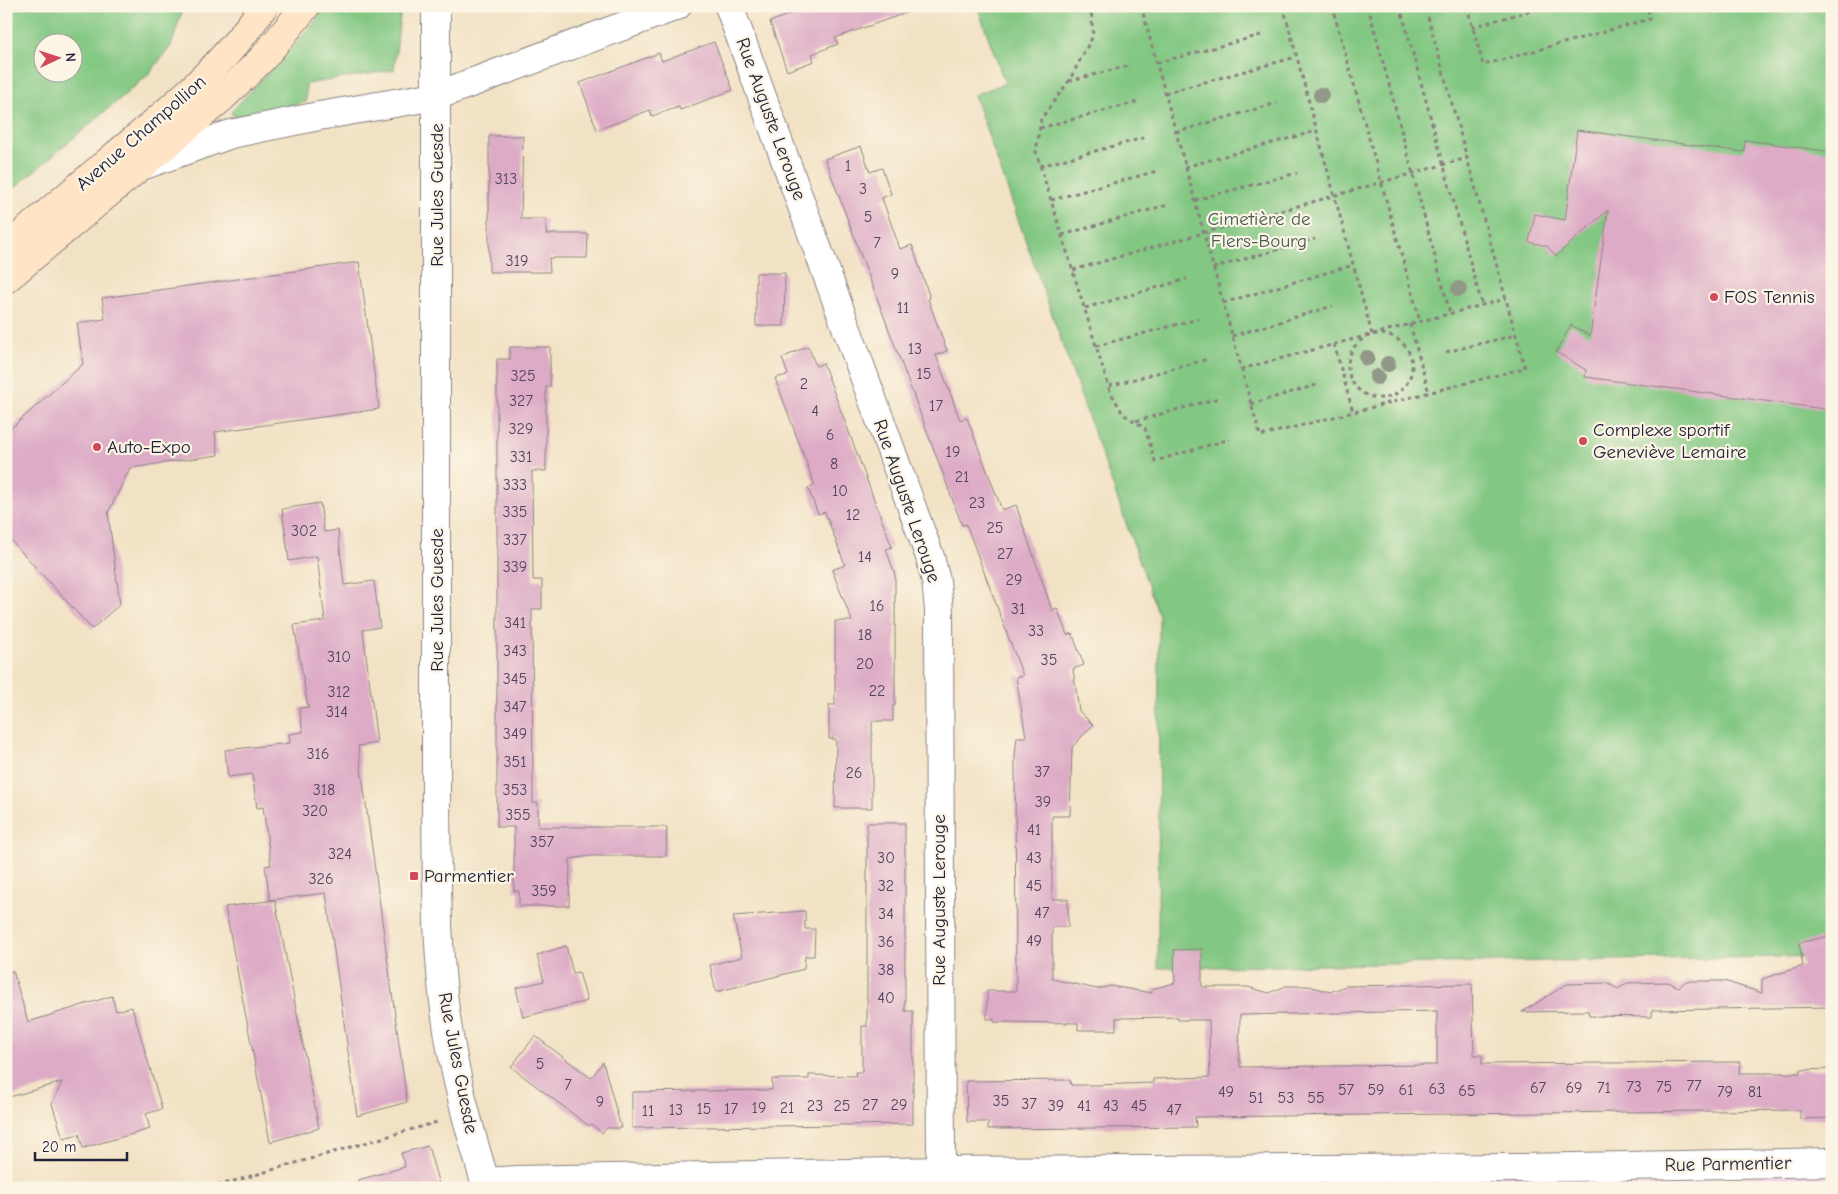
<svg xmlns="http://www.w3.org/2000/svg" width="1838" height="1194" font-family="'Comic Neue',sans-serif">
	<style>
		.built { fill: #f1d0e3 }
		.green { fill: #82c782; stroke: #52745e; fill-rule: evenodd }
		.building { fill: #ddabc6; fill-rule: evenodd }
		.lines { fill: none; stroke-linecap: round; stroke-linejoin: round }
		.street-casing { stroke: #8a8280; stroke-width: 30 }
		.secondary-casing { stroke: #8a8280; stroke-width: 30 }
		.path { stroke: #8a8280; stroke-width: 3; stroke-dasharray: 4 4; stroke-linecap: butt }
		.street { stroke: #fff; stroke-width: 28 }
		.secondary { stroke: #ffe4c6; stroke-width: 28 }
		.tree { fill: #929887 }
		.poi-dot { fill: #d1495b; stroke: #fcf5e5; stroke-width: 2 }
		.labels { text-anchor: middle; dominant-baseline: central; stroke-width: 4.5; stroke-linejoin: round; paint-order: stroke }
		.number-label { font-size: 16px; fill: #51445e }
		.street-label { font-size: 19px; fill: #22223b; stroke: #fcf5e5 }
		.park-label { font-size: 19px; fill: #445c54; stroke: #fcf5e5 }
		.poi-label { font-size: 19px; fill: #22223b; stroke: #fcf5e5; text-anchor: start }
	</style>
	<rect width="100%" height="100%" fill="#fcf5e5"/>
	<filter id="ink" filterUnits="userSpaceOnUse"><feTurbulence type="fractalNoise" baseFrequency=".02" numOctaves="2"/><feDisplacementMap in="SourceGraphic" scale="10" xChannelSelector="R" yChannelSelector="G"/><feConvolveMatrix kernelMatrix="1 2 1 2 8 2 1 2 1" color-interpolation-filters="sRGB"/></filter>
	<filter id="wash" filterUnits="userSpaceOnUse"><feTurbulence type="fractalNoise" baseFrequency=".0096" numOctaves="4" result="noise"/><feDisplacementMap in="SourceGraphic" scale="20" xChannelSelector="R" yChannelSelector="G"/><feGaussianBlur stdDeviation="1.12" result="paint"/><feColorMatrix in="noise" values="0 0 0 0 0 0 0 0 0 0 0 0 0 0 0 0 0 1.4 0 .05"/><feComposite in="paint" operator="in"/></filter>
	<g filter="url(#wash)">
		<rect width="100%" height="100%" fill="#f2e2c5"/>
		<polygon class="built" points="1832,1161 1832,1188 519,1188"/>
		<g class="green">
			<path d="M 6,6 L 184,6 L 171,46 L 148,75 L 6,195 ZM 72,42 L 72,72 L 42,72 L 42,42 Z"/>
			<polygon points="325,6 401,6 394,70 306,84 306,102 235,118 231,112 311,27"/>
			<polygon points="977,6 1829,6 1832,8 1832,956 1158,968 1159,616 974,95 1005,83"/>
		</g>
		<g id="blocks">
			<g class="building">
				<polygon points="810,6 914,6 914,10 835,38 838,44 812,54 814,61 787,71 770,22"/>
				<polygon points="714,42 733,90 680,110 679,107 652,116 650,110 597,130 580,83 659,53 662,61"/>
				<polygon points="1577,130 1744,152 1745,140 1832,152 1832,410 1585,377 1586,370 1556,352 1571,325 1590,336 1608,210 1556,256 1547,246 1529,242 1535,214 1565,220"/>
				<polygon points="489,136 523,136 521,219 546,219 546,234 588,234 587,258 549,258 550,272 489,272"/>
				<path d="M 861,146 L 870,172 L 882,168 L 891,194 L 882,198 L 900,249 L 912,245 L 930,298 L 928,299 L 947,351 L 936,355 L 960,420 L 967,418 L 1002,510 L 1016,505 L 1052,610 L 1057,608 L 1067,635 L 1072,633 L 1084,665 L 1073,669 L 1079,711 L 1093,725 L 1072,747 L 1070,816 L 1052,816 L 1052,899 L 1068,899 L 1068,927 L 1052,927 L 1052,979 L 1097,989 L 1111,986 L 1152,993 L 1152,989 L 1175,983 L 1174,950 L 1202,949 L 1202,987 L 1248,987 L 1269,993 L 1286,986 L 1309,986 L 1330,992 L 1346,986 L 1472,984 L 1474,1055 L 1482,1055 L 1482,1064 L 1740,1062 L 1739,1073 L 1800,1073 L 1800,1070 L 1832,1069 L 1832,1118 L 1800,1119 L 1800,1110 L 1195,1117 L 1196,1127 L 988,1129 L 988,1122 L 967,1122 L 966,1081 L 1070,1080 L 1071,1085 L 1097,1085 L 1153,1083 L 1153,1079 L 1210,1077 L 1209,1020 L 1178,1020 L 1178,1017 L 1116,1018 L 1116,1030 L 1078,1030 L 1078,1023 L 994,1022 L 994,1019 L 987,1019 L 987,991 L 1016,991 L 1015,756 L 1017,737 L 1026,737 L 1016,677 L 1023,676 L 966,524 L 962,525 L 825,159 ZM 1437,1011 L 1437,1065 L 1240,1067 L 1240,1061 L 1239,1061 L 1240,1015 Z"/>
				<polygon points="359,262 379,409 215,432 218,455 130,468 108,513 120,604 92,629 6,535 6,433 83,364 77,323 105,319 102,298"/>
				<polygon points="756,273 785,273 784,326 756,326"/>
				<polygon points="808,346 816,366 823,363 892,547 886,549 895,575 895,705 893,705 893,721 872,721 872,808 835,808 836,739 829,739 829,705 835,705 835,621 852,621 832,570 845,565 825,512 818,514 808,488 815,486 775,378 788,375 782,358"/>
				<polygon points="510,347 550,347 550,387 546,387 546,471 532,471 533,580 542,580 542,609 532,609 533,803 538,803 538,827 667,827 666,856 591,856 570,859 569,906 519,906 519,891 514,891 514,827 497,827 497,359 510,359"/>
				<polygon points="320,503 324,532 338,530 344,585 374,581 380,627 363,630 377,743 358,746 407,1102 357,1116 326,893 270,900 265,866 271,865 263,807 257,808 252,774 228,777 225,750 290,743 289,734 303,732 299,708 308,707 294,625 325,621 317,556 289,561 282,509"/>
				<polygon points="867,823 905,823 905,1011 913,1011 913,1124 632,1128 632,1092 772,1090 772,1079 809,1079 809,1075 856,1076 855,1072 862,1072 862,1026 867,1026"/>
				<polygon points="275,900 319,1128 270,1142 225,907"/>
				<polygon points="805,911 805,929 815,929 814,956 805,956 804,969 716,992 710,965 742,957 733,916"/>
				<polygon points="1832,935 1832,1007 1652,1010 1652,1017 1589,1016 1588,1011 1522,1012 1567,984 1607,983 1618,989 1627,983 1668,982 1679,987 1686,981 1724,981 1762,993 1762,979 1803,966 1799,943"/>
				<polygon points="566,946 573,973 579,972 587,1001 523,1017 516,988 544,981 537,955"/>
				<polygon points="13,971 28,1022 112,996 116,1011 132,1007 162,1109 146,1114 150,1129 83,1148 79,1134 63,1138 52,1104 62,1082 6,1098 6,972"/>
				<polygon points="535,1036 591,1078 603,1062 621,1128 607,1128 602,1133 591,1124 589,1126 511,1067"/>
				<polygon points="428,1146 440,1188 359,1188 358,1180 405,1167 401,1153"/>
			</g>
		</g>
	</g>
	<g filter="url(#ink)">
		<use href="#blocks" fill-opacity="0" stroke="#8a8280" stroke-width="1"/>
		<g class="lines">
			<defs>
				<g id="street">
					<path d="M 436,6 L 436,804 C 437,875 436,947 446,1017 C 454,1075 470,1132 487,1188"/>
					<polyline points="729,6 930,557 936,581 939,610 941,1171"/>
					<polyline points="144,165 231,134 319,116 436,96 677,6"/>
					<polyline points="485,1182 517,1180 941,1171 1520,1168 1832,1162"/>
				</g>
				<g id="secondary">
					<path d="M 6,248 C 43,217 80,185 117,154 C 171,109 224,65 264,6"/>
					<polyline points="6,279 223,97 263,58 306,6"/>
				</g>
			</defs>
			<use href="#street" class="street-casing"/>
			<use href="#secondary" class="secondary-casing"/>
			<g class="path">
				<polyline points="1091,6 1093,36 1069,81 1041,119 1036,152 1110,391 1123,414 1145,428 1155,461 1230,439"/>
				<polyline points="1141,6 1260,436 1525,368 1425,6"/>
				<polyline points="1216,6 1216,9 1225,6"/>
				<polyline points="1283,6 1372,334"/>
				<polyline points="1332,6 1420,321"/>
				<polyline points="1368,6 1450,313"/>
				<polyline points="1400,6 1482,305"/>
				<polyline points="1467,6 1483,65 1650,19 1647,6"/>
				<polyline points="1472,27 1548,6"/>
				<polyline points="1157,63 1261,35"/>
				<polyline points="1069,81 1128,66"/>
				<polyline points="1165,93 1296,57"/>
				<polyline points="1040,128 1137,102"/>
				<polyline points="1176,132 1277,103"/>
				<polyline points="1040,166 1147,137"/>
				<polyline points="1185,167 1316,131"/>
				<polyline points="1051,200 1157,171"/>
				<polyline points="1195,200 1297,173"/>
				<polyline points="1062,235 1167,205"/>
				<polyline points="1213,268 1315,239"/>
				<polyline points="1073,270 1467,158"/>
				<polyline points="1223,303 1353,265"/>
				<polyline points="1085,308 1187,279"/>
				<polyline points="1410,324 1429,393"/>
				<circle cx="1380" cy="366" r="32"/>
				<polyline points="1232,336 1333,306"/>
				<polyline points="1334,344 1353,412"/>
				<polyline points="1096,346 1198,319"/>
				<polyline points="1446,352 1516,335"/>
				<polyline points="1241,369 1505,299"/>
				<polyline points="1109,386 1208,359"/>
				<polyline points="1251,404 1320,384"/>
				<polyline points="1136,421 1219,398"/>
				<polyline points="210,1188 437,1122"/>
			</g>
			<use href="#street" class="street"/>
			<use href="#secondary" class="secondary"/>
		</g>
		<g class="tree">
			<circle cx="1321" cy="95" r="8"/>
			<circle cx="1459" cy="289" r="8"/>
			<circle cx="1367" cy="358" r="8"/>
			<circle cx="1388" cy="364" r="8"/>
			<circle cx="1377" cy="377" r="8"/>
		</g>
	</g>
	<g class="poi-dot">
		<circle cx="1714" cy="297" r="5"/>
		<circle cx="1583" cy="441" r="5"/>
		<circle cx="97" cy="447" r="5"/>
		<rect x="409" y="871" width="10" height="10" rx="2.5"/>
	</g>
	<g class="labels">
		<g class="number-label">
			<text x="848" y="166">1</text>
			<text x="506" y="179">313</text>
			<text x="863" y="189">3</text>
			<text x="868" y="217">5</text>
			<text x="877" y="243">7</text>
			<text x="517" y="261">319</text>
			<text x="895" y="274">9</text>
			<text x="903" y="308">11</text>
			<text x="915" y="349">13</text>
			<text x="924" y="374">15</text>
			<text x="523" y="376">325</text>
			<text x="804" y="384">2</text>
			<text x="521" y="401">327</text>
			<text x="936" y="406">17</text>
			<text x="815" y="411">4</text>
			<text x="521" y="429">329</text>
			<text x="830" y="435">6</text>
			<text x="953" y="452">19</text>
			<text x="521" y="457">331</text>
			<text x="834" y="464">8</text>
			<text x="962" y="477">21</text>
			<text x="515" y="485">333</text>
			<text x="840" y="491">10</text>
			<text x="977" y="503">23</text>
			<text x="515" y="512">335</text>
			<text x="853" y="515">12</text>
			<text x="995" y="528">25</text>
			<text x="304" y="531">302</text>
			<text x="515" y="540">337</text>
			<text x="1005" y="554">27</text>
			<text x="865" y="557">14</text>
			<text x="515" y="567">339</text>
			<text x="1014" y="580">29</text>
			<text x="877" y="606">16</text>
			<text x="1018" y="609">31</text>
			<text x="515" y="623">341</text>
			<text x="1036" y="631">33</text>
			<text x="865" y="635">18</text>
			<text x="515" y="651">343</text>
			<text x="339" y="657">310</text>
			<text x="1049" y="660">35</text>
			<text x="865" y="664">20</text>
			<text x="515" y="679">345</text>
			<text x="877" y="691">22</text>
			<text x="339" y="692">312</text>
			<text x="515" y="707">347</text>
			<text x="337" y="712">314</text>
			<text x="515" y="734">349</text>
			<text x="318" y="754">316</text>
			<text x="515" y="762">351</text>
			<text x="1042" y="772">37</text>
			<text x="854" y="773">26</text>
			<text x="324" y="790">318</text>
			<text x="515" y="790">353</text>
			<text x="1043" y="802">39</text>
			<text x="315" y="811">320</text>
			<text x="518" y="815">355</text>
			<text x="1034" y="830">41</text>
			<text x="542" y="842">357</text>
			<text x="340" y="854">324</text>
			<text x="886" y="858">30</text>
			<text x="1034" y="858">43</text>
			<text x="321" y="879">326</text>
			<text x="886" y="886">32</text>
			<text x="1034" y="886">45</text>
			<text x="544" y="891">359</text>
			<text x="1042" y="913">47</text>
			<text x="886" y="914">34</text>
			<text x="1034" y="941">49</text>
			<text x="886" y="942">36</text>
			<text x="886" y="970">38</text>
			<text x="886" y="998">40</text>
			<text x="540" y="1064">5</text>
			<text x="568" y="1085">7</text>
			<text x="1694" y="1086">77</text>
			<text x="1634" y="1087">73</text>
			<text x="1664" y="1087">75</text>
			<text x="1538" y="1088">67</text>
			<text x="1574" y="1088">69</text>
			<text x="1604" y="1088">71</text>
			<text x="1437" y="1089">63</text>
			<text x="1346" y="1090">57</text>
			<text x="1376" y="1090">59</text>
			<text x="1406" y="1090">61</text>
			<text x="1467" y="1091">65</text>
			<text x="1226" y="1092">49</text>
			<text x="1725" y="1092">79</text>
			<text x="1755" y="1092">81</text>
			<text x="1256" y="1098">51</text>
			<text x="1286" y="1098">53</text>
			<text x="1316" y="1098">55</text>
			<text x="1001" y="1101">35</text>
			<text x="600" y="1102">9</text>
			<text x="1029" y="1104">37</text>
			<text x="870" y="1105">27</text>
			<text x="899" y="1105">29</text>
			<text x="815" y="1106">23</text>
			<text x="842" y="1106">25</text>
			<text x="1056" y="1106">39</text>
			<text x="1084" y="1106">41</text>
			<text x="1111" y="1106">43</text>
			<text x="1139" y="1106">45</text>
			<text x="759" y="1108">19</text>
			<text x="787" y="1108">21</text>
			<text x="704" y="1109">15</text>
			<text x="731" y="1109">17</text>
			<text x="676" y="1110">13</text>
			<text x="1174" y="1110">47</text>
			<text x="648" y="1111">11</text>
		</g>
		<g class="street-label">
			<text transform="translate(771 119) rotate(70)">Rue Auguste Lerouge</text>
			<text transform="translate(141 133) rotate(-41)">Avenue Champollion</text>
			<text transform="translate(437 195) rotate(-90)">Rue Jules Guesde</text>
			<text transform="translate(907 501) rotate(71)">Rue Auguste Lerouge</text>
			<text transform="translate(437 600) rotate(-90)">Rue Jules Guesde</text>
			<text transform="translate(939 900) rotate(-90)">Rue Auguste Lerouge</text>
			<text transform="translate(458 1063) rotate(79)">Rue Jules Guesde</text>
			<text transform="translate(1728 1164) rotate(-1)">Rue Parmentier</text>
		</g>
		<g class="park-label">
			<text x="1259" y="219">Cimetière de<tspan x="1259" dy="22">Flers-Bourg</tspan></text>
		</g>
		<g class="poi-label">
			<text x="1724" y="297">FOS Tennis</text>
			<text x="1593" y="430">Complexe sportif<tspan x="1593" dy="22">Geneviève Lemaire</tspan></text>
			<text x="107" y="447">Auto-Expo</text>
			<text x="424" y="876">Parmentier</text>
		</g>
	</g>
	<rect width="1838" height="1194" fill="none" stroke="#fcf5e5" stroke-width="25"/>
	<g transform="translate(58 58) rotate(86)"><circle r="24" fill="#fcf5e5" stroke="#a5a1a1"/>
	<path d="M0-4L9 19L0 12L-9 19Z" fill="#d1495b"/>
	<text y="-8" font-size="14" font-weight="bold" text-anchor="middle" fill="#22223b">N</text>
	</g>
	<path d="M35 1152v8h92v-8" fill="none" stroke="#22223b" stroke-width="2.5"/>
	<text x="42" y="1152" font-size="15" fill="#22223b" stroke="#fcf5e5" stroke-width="4" paint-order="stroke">20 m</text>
</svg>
